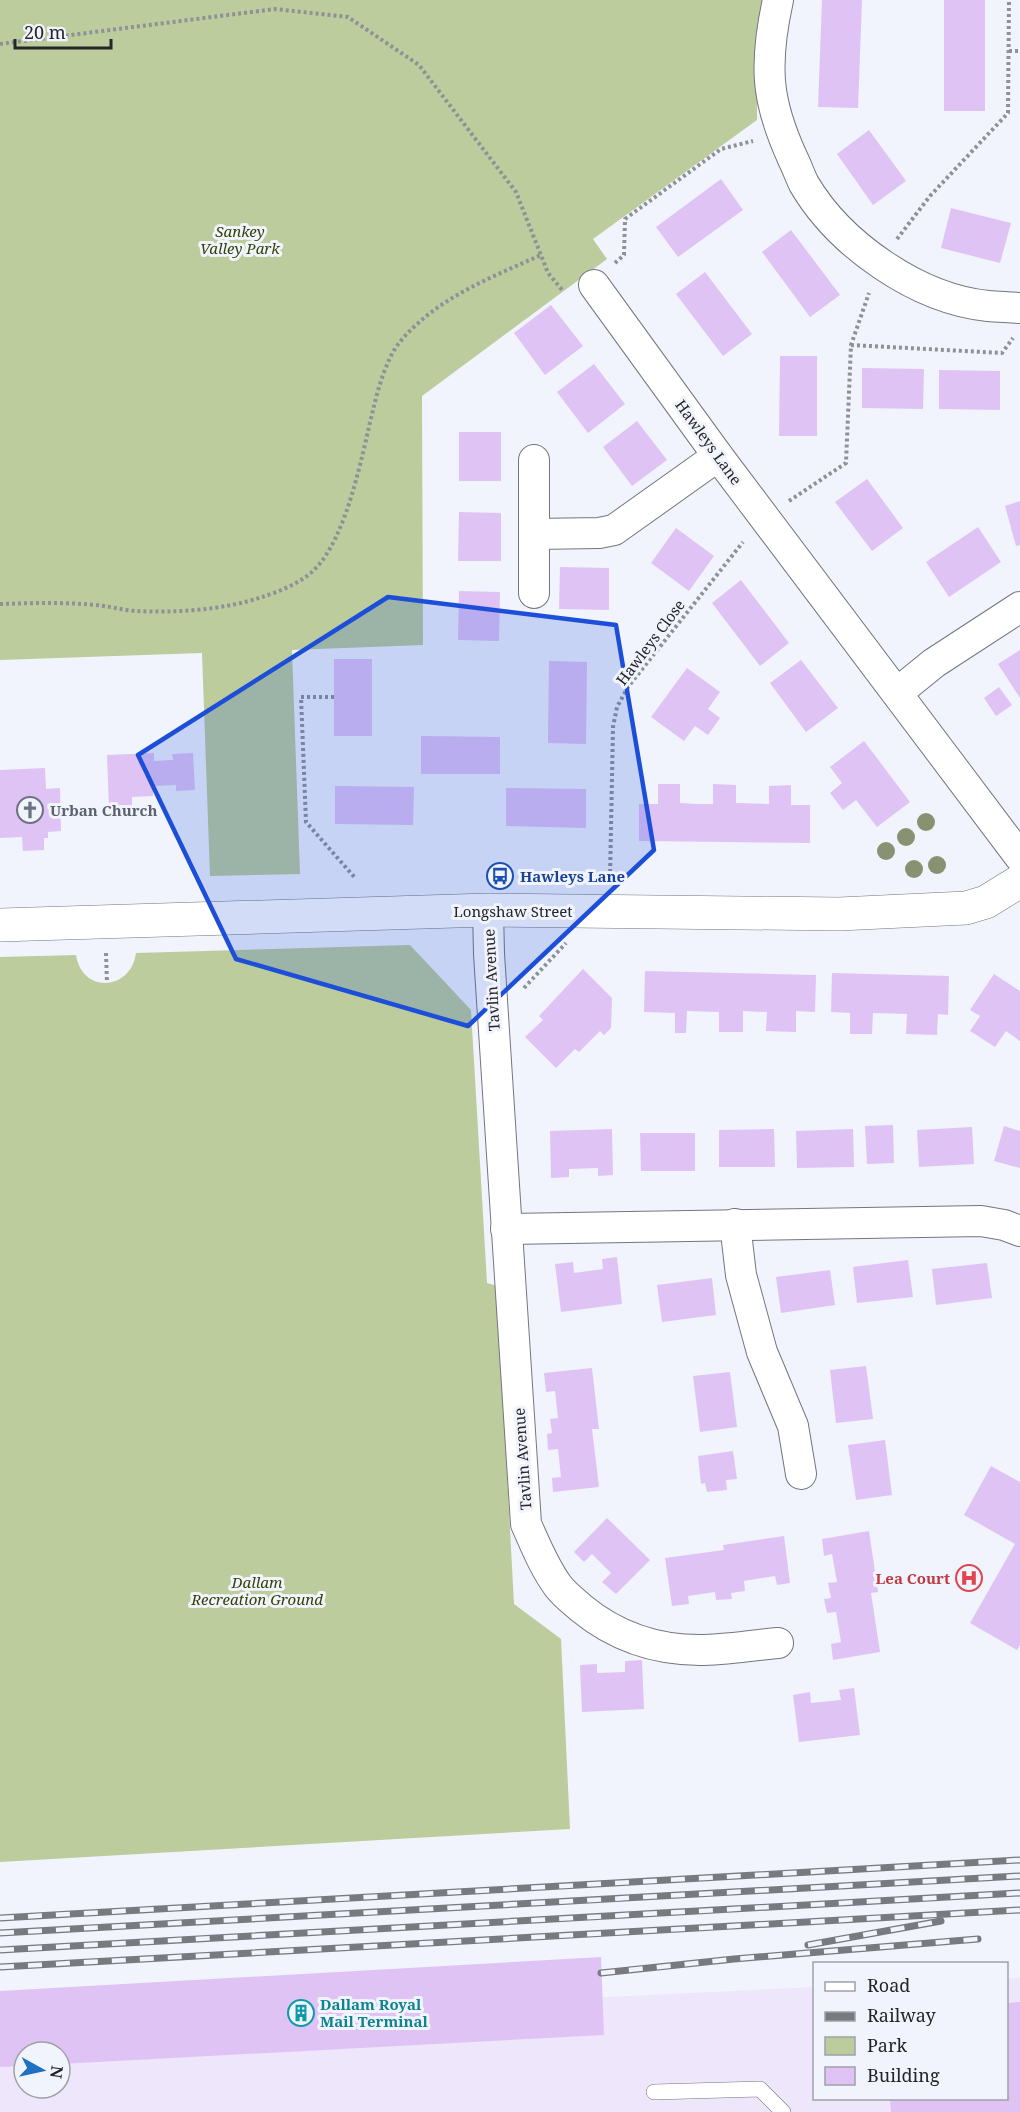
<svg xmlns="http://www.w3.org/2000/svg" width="1020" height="2112" font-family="'Noto Serif',serif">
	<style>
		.industrial { fill: #eee6fb; fill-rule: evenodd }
		.green { fill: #bccc9d }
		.building { fill: #e0c3f5 }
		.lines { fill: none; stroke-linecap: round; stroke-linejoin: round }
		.service-casing { stroke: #74767e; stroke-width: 16 }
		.minor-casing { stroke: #74767e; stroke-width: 32 }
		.tertiary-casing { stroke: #74767e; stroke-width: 34 }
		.path { stroke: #8f9196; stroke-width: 4; stroke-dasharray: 3 3; stroke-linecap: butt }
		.service { stroke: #fff; stroke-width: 15 }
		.minor { stroke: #fff; stroke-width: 30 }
		.tertiary { stroke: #fff; stroke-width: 33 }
		.rail-casing { stroke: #787a7f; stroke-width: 7 }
		.rail { stroke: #f1f4fc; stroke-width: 4.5; stroke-dasharray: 14; stroke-linecap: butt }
		.tree { fill: #889273 }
		.marked { fill: #1d4ed8; fill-opacity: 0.2; stroke: #1d4ed8; stroke-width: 4.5; stroke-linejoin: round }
		.labels { text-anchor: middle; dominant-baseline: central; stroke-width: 6; stroke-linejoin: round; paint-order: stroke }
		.park-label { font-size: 15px; font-style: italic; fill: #324103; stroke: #f1f4fc }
		.street-label { font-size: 15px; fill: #242528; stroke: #f1f4fc }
		.worship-label { font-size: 15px; font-weight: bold; fill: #5b616d; stroke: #f1f4fc; text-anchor: start }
		.transit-label { font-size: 15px; font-weight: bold; fill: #164399; stroke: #f1f4fc; text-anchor: start }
		.health-label { font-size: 15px; font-weight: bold; fill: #be3a42; stroke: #f1f4fc; text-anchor: end }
		.culture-label { font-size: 15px; font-weight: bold; fill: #0d838f; stroke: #f1f4fc; text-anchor: start }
	</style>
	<rect width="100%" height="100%" fill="#f1f4fc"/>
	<path class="industrial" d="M 1007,1978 L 1020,1978 L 1020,2112 L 0,2112 L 0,2026 L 814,1987 L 814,2098 L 1006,2098 ZM 24,2052 L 60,2052 L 60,2088 L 24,2088 Z"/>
	<g class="green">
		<polygon points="0,0 762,0 757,50 757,120 593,239 607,259 422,396 423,645 292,650 300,874 210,876 202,653 0,660"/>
		<path d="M 410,945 L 471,1010 L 487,1283 L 497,1286 L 514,1604 L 561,1639 L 570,1829 L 0,1862 L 0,957 L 76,955 C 82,994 131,991 136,953 Z"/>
	</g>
	<g class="building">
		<polygon points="822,0 862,0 858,108 818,107"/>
		<rect x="944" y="0" width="41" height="111"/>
		<polygon points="869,130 906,181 873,205 837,154"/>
		<polygon points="721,179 743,210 678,257 656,227"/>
		<polygon points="951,208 1011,223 1000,263 941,248"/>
		<polygon points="791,230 840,295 810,317 762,252"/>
		<polygon points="705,272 752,334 723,356 676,294"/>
		<polygon points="551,305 583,346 545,375 514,333"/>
		<polygon points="780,356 817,356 817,436 779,436"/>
		<polygon points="594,364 625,404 588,433 557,392"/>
		<polygon points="862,368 924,369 923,409 862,408"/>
		<polygon points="939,370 1000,371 1000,410 939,409"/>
		<polygon points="637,421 667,460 632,486 603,447"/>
		<rect x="459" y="432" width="42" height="49"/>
		<polygon points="867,479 903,528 872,551 835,502"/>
		<polygon points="1020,501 1020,545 1016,546 1005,506"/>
		<polygon points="459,512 501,513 501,561 458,561"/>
		<polygon points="978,527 1001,562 949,597 926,562"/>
		<polygon points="676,528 714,556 689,591 651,563"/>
		<polygon points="560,567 609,568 609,610 559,609"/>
		<polygon points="741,580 789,643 760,666 712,603"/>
		<polygon points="459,591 500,592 499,641 458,640"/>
		<polygon points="1020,650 1020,698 998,664"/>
		<rect x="334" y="659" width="38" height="77"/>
		<polygon points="801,660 838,708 806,732 770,683"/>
		<polygon points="549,661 587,662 586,744 548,743"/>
		<polygon points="687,668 720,692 708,709 720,718 708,735 695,726 684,741 651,717"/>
		<polygon points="999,687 1012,705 996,716 984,698"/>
		<polygon points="421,736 500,737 500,774 421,774"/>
		<polygon points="864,741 910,802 877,827 856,800 843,810 830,793 842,783 830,767"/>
		<polygon points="154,753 154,761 173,760 172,754 193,753 195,790 176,791 176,785 153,786 153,796 132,797 132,807 109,808 107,755"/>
		<polygon points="45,768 46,789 60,788 61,831 48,832 48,838 44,838 44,850 23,851 22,837 0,838 0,770"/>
		<polygon points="658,784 680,784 680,803 696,804 713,804 713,784 736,785 736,803 769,804 769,786 791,785 791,805 810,805 810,843 639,841 639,804 658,804"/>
		<polygon points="335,786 414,787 413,825 335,824"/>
		<polygon points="506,788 586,789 586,828 506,826"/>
		<polygon points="583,969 612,998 611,1028 604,1035 600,1031 579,1052 575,1049 556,1068 525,1037 543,1020 539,1016"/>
		<polygon points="645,971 816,975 815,1012 796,1011 796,1032 766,1031 767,1012 743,1011 743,1032 719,1032 719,1012 687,1011 686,1033 675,1033 675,1013 644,1012"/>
		<polygon points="832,973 949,976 948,1015 938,1014 937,1035 906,1034 907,1014 873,1013 872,1034 850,1034 850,1013 831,1012"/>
		<polygon points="994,974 1020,991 1020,1041 1006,1031 995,1047 970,1031 980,1016 970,1010"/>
		<polygon points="893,1125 894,1163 867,1164 865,1126"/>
		<polygon points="1004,1126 1020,1131 1020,1168 994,1161"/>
		<polygon points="972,1127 974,1164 919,1167 917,1130"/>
		<polygon points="612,1129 613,1175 598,1176 598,1168 569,1169 569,1177 551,1178 550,1131"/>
		<polygon points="774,1129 775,1167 719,1167 719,1130"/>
		<polygon points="853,1129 854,1167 797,1168 796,1131"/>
		<polygon points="640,1133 695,1133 695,1171 641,1171"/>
		<polygon points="617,1257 622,1304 561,1312 555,1264 573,1262 574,1273 603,1269 602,1259"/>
		<polygon points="908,1260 913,1297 857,1303 853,1267"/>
		<polygon points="987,1263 992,1298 936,1305 932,1269"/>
		<polygon points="830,1270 835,1305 781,1313 776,1277"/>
		<polygon points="712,1278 716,1315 662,1322 657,1285"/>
		<polygon points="866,1366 873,1419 836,1423 830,1370"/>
		<polygon points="592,1368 599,1429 592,1429 599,1487 553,1492 552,1478 561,1477 558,1449 548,1450 547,1434 552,1433 550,1419 558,1418 555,1391 546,1392 544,1373"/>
		<polygon points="730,1372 737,1427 700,1432 693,1376"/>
		<polygon points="885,1440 892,1495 856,1500 848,1445"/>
		<polygon points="733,1451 737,1479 726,1480 727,1490 707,1492 705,1483 701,1484 698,1456"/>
		<polygon points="991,1466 1020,1482 1020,1645 1017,1650 970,1623 1015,1544 964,1515"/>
		<polygon points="607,1518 650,1560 616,1594 602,1582 611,1573 592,1554 584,1562 574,1552"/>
		<polygon points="869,1531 878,1592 871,1593 880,1652 833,1660 831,1644 841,1642 836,1612 827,1613 824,1599 831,1598 828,1583 837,1582 832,1554 824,1556 822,1539"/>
		<polygon points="784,1536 790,1583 777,1585 775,1576 744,1581 745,1591 731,1593 732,1599 716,1600 715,1592 688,1596 689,1604 672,1606 665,1558 724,1550 723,1545"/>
		<polygon points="642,1660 644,1709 582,1712 580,1665 597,1664 597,1673 625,1672 625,1661"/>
		<polygon points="854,1688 860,1735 799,1742 793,1695 810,1692 811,1703 841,1700 839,1690"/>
		<polygon points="601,1957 604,2035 60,2064 60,2052 24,2052 24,2066 0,2067 0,1991"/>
		<polygon points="1020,2002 1020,2112 891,2112 890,2098 1006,2098 1006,2003"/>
	</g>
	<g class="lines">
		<defs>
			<polyline id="service" points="654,2092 760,2089 783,2112"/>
			<g id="minor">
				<path d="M 778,0 C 772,27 768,54 770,81 C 772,108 782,135 793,159 C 797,167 800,176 804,184 C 840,245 918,299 988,306 C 999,307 1009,307 1020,308"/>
				<polyline points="594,285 718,456 1020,857"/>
				<polyline points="534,534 599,533 614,530 718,456"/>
				<polyline points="534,593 534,460"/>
				<polyline points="897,693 934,663 1020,607"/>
				<path d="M 488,910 L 489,954 L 526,1524 C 536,1546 544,1567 558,1586 C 564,1594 573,1601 581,1608 C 615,1636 656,1650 700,1650 C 726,1650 752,1645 778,1643"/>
				<polyline points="735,1224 741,1275 762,1352 793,1426 801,1474"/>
				<polyline points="506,1229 981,1221 1004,1225 1020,1231"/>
			</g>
			<polyline id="tertiary" points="0,925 488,910 839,914 966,908 986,902 1020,881"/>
		</defs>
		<use href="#service" class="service-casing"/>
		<use href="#minor" class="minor-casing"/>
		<use href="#tertiary" class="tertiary-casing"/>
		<g class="path">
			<polyline points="0,44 275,9 348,17 419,65 516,192 548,273 563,291"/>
			<polyline points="1009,51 1020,51"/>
			<polyline points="897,239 930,196 1008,113 1009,0"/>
			<polyline points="615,263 624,255 625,219 721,149 753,141"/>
			<polyline points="851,345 1002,353 1013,338"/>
			<polyline points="789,501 846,463 851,345 869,293"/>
			<path d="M 0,604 C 32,603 64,602 95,605 C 109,606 122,610 136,611 C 175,613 224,610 262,597 C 278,592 301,583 314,570 C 347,538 362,455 373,410 C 378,389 386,360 399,343 C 436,298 490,278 541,255"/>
			<polyline points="334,697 301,697 306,822 356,879"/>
			<polyline points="610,878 613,727 617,707 628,687 743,542"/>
			<polyline points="106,953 107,983"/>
			<polyline points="524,988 566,943"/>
		</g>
		<use href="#service" class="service"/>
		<use href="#minor" class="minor"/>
		<use href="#tertiary" class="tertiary"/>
		<defs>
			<g id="rail">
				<polyline points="0,1918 1020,1860"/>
				<polyline points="0,1933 1020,1876"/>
				<polyline points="808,1945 941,1921"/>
				<polyline points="0,1950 1020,1893"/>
				<polyline points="0,1967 1020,1910"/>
				<polyline points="601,1973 734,1959 978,1939"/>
			</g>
		</defs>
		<use href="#rail" class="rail-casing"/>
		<use href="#rail" class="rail"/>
	</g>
	<g class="tree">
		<circle cx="926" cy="822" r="9"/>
		<circle cx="906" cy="837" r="9"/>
		<circle cx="886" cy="851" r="9"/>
		<circle cx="937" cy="865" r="9"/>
		<circle cx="914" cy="869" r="9"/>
	</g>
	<path class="marked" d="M 388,597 L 616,625 L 654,850 L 468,1026 L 236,959 L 138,755 Z"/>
	<defs>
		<symbol id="church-ring" viewBox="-11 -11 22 22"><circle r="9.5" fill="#f1f4fc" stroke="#6b7280" stroke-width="1.5"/><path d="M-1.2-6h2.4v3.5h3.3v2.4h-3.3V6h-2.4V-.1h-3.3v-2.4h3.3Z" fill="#6b7280"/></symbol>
		<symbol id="bus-ring" viewBox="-11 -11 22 22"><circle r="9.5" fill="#f1f4fc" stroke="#1a4fb4" stroke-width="1.5"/><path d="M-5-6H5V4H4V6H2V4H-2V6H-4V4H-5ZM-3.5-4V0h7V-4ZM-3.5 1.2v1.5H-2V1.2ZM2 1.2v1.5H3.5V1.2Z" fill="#1a4fb4"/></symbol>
		<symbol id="hospital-ring" viewBox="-11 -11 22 22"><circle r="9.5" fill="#f1f4fc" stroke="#e0444e" stroke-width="1.5"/><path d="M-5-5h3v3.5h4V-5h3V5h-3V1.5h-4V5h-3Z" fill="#e0444e"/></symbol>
		<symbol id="building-ring" viewBox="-11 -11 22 22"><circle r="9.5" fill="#f1f4fc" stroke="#0f9aa8" stroke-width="1.5"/><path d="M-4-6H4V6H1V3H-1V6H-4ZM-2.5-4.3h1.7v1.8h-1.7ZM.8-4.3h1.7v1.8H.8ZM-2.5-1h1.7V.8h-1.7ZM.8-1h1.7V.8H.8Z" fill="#0f9aa8"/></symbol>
	</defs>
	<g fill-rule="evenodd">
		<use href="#church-ring" x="15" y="795" width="30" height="30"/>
		<use href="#bus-ring" x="485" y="861" width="30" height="30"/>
		<use href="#hospital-ring" x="954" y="1563" width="30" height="30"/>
		<use href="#building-ring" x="286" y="1998" width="30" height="30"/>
	</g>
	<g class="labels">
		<g class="park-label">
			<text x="240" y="231">Sankey<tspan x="240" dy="17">Valley Park</tspan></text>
			<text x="257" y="1582">Dallam<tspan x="257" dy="17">Recreation Ground</tspan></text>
		</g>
		<g class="street-label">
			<text transform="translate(709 442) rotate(54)">Hawleys Lane</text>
			<text transform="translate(650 642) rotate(-53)">Hawleys Close</text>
			<text x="513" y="911">Longshaw Street</text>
			<text transform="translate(491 980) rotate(-93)">Tavlin Avenue</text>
			<text transform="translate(522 1459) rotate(-94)">Tavlin Avenue</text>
		</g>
		<g class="worship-label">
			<text x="50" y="810">Urban Church</text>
		</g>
		<g class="transit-label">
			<text x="520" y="876">Hawleys Lane</text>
		</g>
		<g class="health-label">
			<text x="950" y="1578">Lea Court</text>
		</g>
		<g class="culture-label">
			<text x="320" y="2004">Dallam Royal<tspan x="320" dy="17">Mail Terminal</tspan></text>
		</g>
	</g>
	<rect x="813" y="1962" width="195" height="138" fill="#f1f4fc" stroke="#9fa1a7" stroke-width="1.5"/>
	<rect x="825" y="1982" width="30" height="9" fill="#ffffff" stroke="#9fa1a7" stroke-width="1.5"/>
	<text x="867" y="1992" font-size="18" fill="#242528">Road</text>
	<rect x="825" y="2012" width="30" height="9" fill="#787a7f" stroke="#9fa1a7" stroke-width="1.5"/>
	<text x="867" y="2022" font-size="18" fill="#242528">Railway</text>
	<rect x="825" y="2037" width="30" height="18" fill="#bccc9d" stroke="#9fa1a7" stroke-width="1.5"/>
	<text x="867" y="2052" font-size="18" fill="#242528">Park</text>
	<rect x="825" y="2067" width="30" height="18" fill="#e0c3f5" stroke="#9fa1a7" stroke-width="1.5"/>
	<text x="867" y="2082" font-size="18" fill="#242528">Building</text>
	<g transform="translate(42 2070) rotate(98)"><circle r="28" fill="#f1f4fc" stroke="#9fa1a7" stroke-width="1.5"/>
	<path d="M0-4.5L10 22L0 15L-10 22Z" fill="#1f70bf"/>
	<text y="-9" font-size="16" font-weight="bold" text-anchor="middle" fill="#242528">N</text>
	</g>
	<path d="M15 39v9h96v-9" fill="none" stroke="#242528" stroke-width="3"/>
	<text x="24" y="39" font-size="18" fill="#242528" stroke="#f1f4fc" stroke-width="4.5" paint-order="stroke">20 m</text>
</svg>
